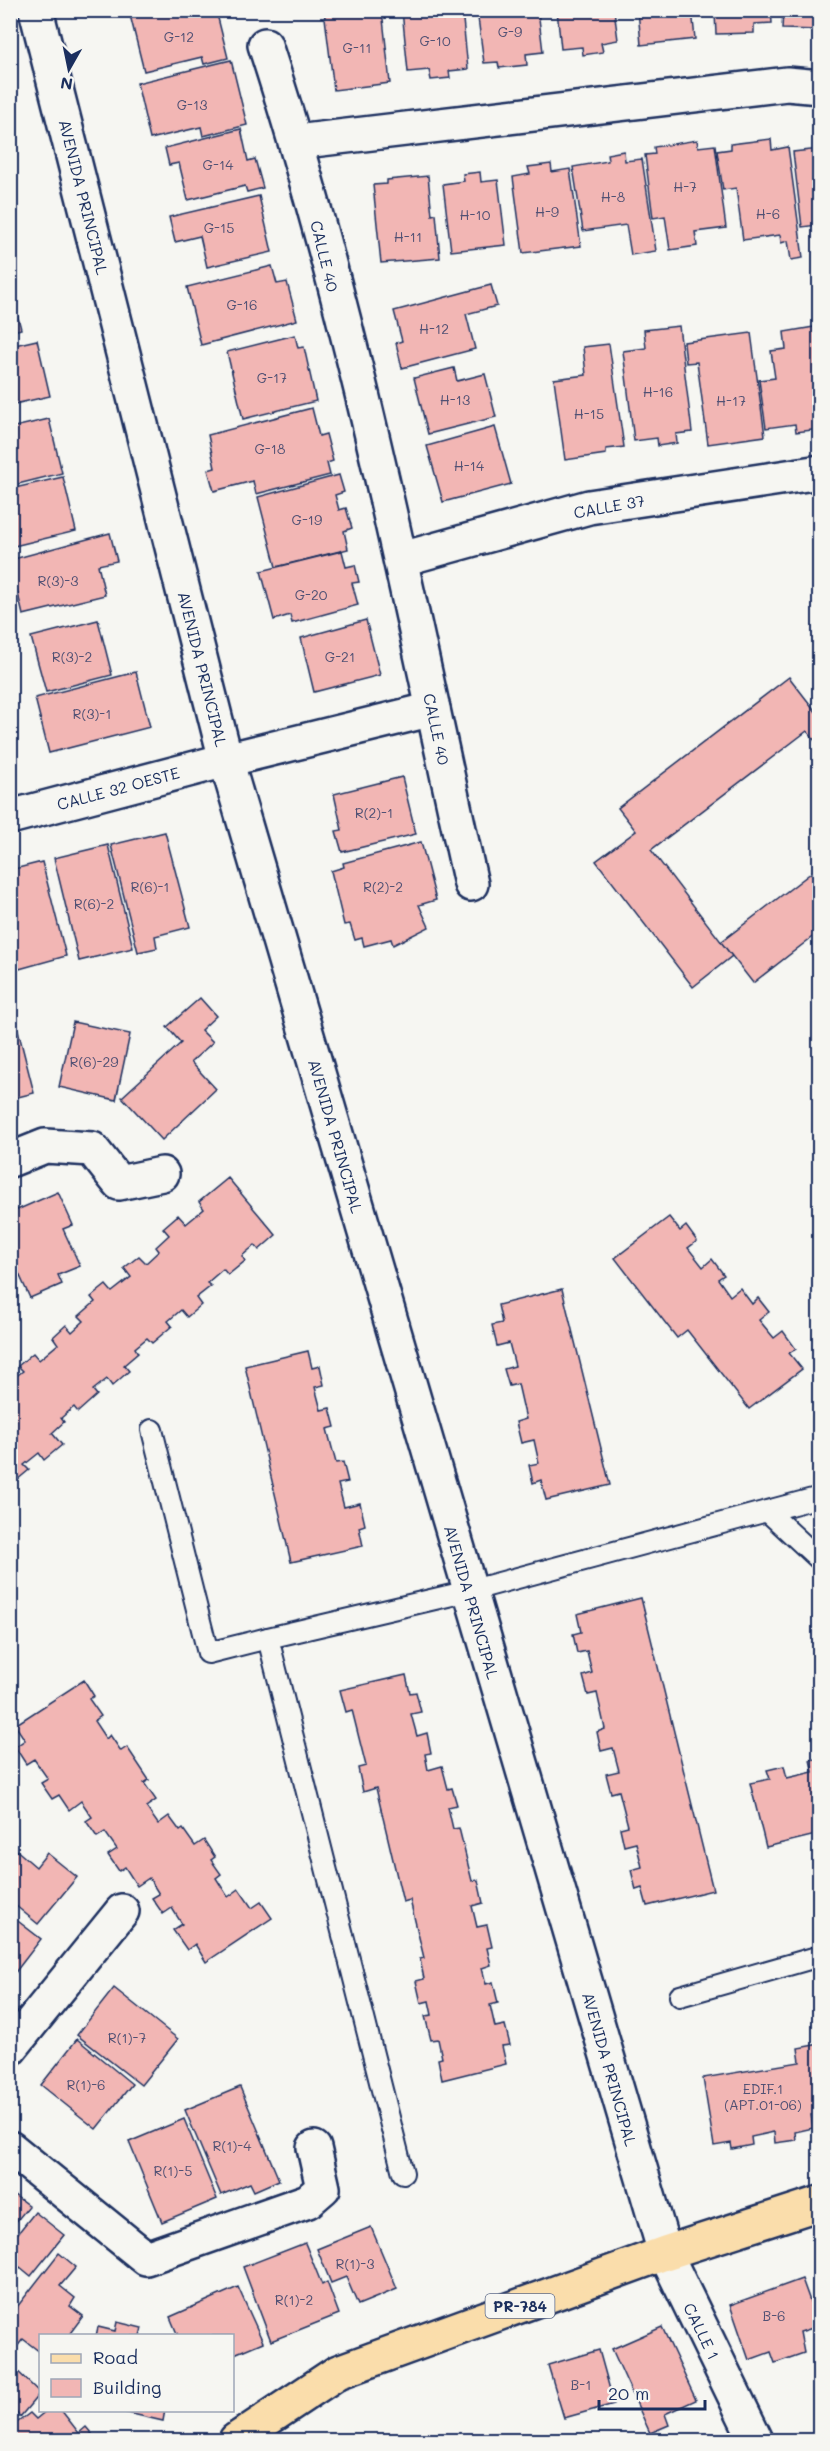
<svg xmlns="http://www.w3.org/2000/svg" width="830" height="2451" font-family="Mali,sans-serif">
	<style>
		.building { fill: #f2b6b4; stroke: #1b2f5e; stroke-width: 1.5 }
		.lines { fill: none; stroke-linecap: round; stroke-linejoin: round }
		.lane-casing { stroke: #1b2f5e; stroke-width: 24 }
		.street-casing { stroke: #1b2f5e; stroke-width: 38 }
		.secondary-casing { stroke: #1b2f5e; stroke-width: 38 }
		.primary-casing { stroke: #1b2f5e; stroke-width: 38 }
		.lane { stroke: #f6f6f2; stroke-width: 20 }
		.street { stroke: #f6f6f2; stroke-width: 33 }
		.secondary { stroke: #f6f6f2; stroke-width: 33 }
		.primary { stroke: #faddab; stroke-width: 33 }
		.labels { text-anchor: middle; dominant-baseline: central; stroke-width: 5; stroke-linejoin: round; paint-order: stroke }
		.number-label { font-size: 14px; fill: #515174 }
		.shield { fill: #f6f6f2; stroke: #5d6b8a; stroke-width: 1.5 }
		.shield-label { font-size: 15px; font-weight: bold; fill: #1b2f5e }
		.street-label { font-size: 16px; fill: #1b2f5e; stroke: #f6f6f2 }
	</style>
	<rect width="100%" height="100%" fill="#f6f6f2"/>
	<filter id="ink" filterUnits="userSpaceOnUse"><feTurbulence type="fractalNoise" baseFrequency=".0167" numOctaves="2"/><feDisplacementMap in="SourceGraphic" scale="12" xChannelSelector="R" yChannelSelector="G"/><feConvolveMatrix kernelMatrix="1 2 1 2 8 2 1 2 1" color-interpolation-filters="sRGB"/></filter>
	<g filter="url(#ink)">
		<g class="building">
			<polygon points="146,10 216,10 228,58 204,64 202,57 144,71 130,15"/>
			<polygon points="324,10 382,10 390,83 334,90"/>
			<polygon points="402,10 462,10 468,69 449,71 450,78 431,80 429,70 408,72"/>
			<polygon points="477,10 538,10 543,52 526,54 527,65 499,68 498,62 484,63"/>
			<polygon points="557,10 614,10 618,40 601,43 603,52 583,55 582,47 561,49"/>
			<polygon points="638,10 692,10 695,39 641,45"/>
			<polygon points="698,10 771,10 772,23 754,24 754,33 716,34 715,13 698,14"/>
			<polygon points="783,10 820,10 820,30 782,29"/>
			<polygon points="231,60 247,125 203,136 201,127 150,139 137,83"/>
			<polygon points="241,129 248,161 255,159 263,188 247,192 245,186 188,200 179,163 169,165 165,148"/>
			<polygon points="771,139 772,150 788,147 803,258 791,260 788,241 781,243 780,235 743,240 736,188 723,190 717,151 731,149 731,144"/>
			<polygon points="697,140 698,147 715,145 726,228 695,232 697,246 670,250 665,216 653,218 645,155 655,154 654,147"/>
			<polygon points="820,149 820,236 818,236 817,225 802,227 793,152"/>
			<polygon points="624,151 625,161 642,159 656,251 631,255 626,225 583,231 573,167 608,161 607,154"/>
			<polygon points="551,164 552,172 570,169 581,246 523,253 513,177 530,174 528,167"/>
			<polygon points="480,172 481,182 498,180 506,245 451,251 443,184 464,181 463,174"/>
			<polygon points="428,176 432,215 436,214 440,258 381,263 373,185 387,184 387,180"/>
			<polygon points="259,196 272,252 207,267 200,236 175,242 169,217"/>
			<polygon points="272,266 277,284 287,282 297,320 201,345 187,287"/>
			<polygon points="491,285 497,306 466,314 475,349 402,368 396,343 402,341 394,311"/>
			<polygon points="10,286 21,329 10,332"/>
			<polygon points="679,326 692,432 676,434 677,443 658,446 657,438 634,441 623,351 646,348 644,330"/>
			<polygon points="820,326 820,429 796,432 795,424 766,428 759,380 775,378 771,351 786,349 784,332"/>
			<polygon points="751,333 765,436 708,444 697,362 686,363 684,342"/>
			<polygon points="295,335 298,348 304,347 316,401 243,419 227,352"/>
			<polygon points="37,340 50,396 10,405 10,346"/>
			<polygon points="609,344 624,447 606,449 606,454 565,460 554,379 586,375 583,347"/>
			<polygon points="454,368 457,381 485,374 496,417 428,434 414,378"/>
			<polygon points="312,408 319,436 326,434 333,461 327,463 330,475 256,494 253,481 214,491 208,470 215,468 208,435"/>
			<polygon points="49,419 62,473 10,486 10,428"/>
			<polygon points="495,427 511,484 443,502 427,446"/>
			<polygon points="339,475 344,492 335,495 339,510 346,508 352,528 344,531 348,549 276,567 258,497"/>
			<polygon points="63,477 76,531 10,547 10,489"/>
			<polygon points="110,533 117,561 98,565 105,595 23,615 10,560"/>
			<polygon points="342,551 346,567 355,565 359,582 352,583 358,605 292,623 290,615 274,620 261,571"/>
			<polygon points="98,620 112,675 46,692 31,637"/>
			<polygon points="366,620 380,675 314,692 301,638"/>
			<polygon points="136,672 150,727 49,753 35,698"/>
			<polygon points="789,677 820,717 820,747 807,731 651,850 732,956 693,987 596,861 636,831 618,808"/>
			<polygon points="402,777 416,834 342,852 336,831 342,830 334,794"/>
			<polygon points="165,832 190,927 155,936 157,948 138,952 111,845"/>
			<polygon points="421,842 436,900 419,905 429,927 393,945 391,939 364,946 362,938 355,940 350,924 344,925 331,871 344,867 343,863"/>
			<polygon points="108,845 133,948 79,961 54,858"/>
			<polygon points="42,862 66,956 12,971 10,870"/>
			<polygon points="820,866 820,931 753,983 721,942"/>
			<polygon points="200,998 216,1016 201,1030 213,1042 191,1062 216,1089 162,1140 122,1097 181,1043 167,1027"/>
			<polygon points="73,1022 130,1034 116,1100 59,1087"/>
			<polygon points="18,1030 34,1093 10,1099 10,1032"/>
			<polygon points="228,1178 276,1235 259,1250 255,1245 242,1256 245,1261 228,1275 223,1269 207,1283 211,1286 196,1298 201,1305 187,1317 181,1310 168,1321 172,1326 152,1343 147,1338 135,1348 138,1353 124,1365 129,1371 112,1386 107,1379 93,1390 97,1395 78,1412 74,1407 61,1418 64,1422 52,1433 62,1445 44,1460 39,1453 24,1465 29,1470 11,1485 10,1399 16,1394 10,1388 10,1381 23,1371 18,1366 33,1353 39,1360 58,1344 53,1337 66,1325 72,1332 84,1321 79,1316 95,1302 91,1297 106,1285 112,1292 131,1277 124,1268 139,1256 146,1263 159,1251 156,1247 169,1235 163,1228 178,1215 186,1224 204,1209 199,1202"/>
			<polygon points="58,1192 73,1225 63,1229 80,1266 58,1275 62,1284 30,1298 10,1254 10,1213"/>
			<polygon points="669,1217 680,1231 686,1226 697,1241 688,1248 703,1267 712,1259 724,1275 718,1279 730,1296 740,1288 752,1304 758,1298 769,1312 759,1320 774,1338 783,1331 796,1349 789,1353 802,1369 749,1409 687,1330 677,1338 615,1258"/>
			<polygon points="562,1289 610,1485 546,1500 541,1480 533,1483 529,1465 539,1463 534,1440 521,1443 516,1422 526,1419 518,1384 509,1386 504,1369 515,1366 509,1343 497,1346 492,1325 502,1323 498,1305"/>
			<polygon points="308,1351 312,1368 320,1366 324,1385 315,1387 321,1410 330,1408 335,1427 327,1429 336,1463 343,1462 348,1482 338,1484 344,1507 360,1503 365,1525 359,1527 363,1546 291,1562 245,1366"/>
			<polygon points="641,1598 713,1890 647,1906 642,1888 636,1890 631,1870 642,1867 636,1843 624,1846 620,1828 628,1826 619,1791 611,1793 606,1774 619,1771 613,1748 601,1751 597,1732 605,1729 597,1693 588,1695 583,1676 592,1673 587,1651 577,1653 573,1634 581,1632 577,1614"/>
			<polygon points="406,1675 410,1693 416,1692 421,1712 411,1714 417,1736 427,1733 431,1753 425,1754 428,1770 442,1766 448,1789 452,1788 457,1805 448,1807 453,1829 459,1828 472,1881 478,1880 483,1903 472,1906 477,1927 487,1925 492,1947 487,1948 491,1965 482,1968 486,1984 493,1982 498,2003 490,2005 495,2027 505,2025 510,2045 502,2046 506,2064 442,2080 438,2059 442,2058 438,2039 431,2040 425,2016 432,2015 429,2001 421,2003 416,1981 424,1979 420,1959 424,1958 410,1900 403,1902 376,1788 363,1792 358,1768 366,1766 352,1710 346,1712 340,1690"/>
			<polygon points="84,1680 94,1696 89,1699 101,1716 94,1721 106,1739 110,1735 121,1751 127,1747 149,1780 144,1783 156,1800 146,1807 158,1824 169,1816 180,1831 183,1829 195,1846 204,1840 215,1857 211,1860 221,1874 216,1878 228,1897 239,1889 252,1908 261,1902 272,1918 206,1962 195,1944 187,1950 173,1930 182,1924 172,1908 163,1914 152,1898 159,1894 149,1878 137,1886 125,1867 119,1871 108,1855 117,1849 105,1832 97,1837 86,1821 92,1817 81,1801 69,1810 59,1795 52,1799 41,1783 48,1779 34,1759 26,1764 15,1747 25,1740 15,1725"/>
			<polygon points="820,1758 820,1834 766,1847 750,1783 770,1779 767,1770 784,1766 787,1778 813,1772 810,1760"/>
			<polygon points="14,1848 36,1867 47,1853 77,1877 38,1924 10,1901 10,1852"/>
			<polygon points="10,1915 41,1939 10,1979"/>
			<polygon points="114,1988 178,2039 141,2085 77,2035"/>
			<polygon points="77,2039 132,2084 96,2129 41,2085"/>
			<polygon points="820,2044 820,2114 811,2115 813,2128 795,2132 796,2140 775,2143 774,2132 751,2137 752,2145 732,2149 731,2143 714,2146 703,2078 800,2062 798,2048"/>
			<polygon points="240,2087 279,2180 254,2191 250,2183 221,2195 185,2110"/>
			<polygon points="184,2119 217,2199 162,2222 129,2142"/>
			<polygon points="10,2192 29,2206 10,2229"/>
			<polygon points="35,2212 64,2235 31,2276 20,2267 10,2280 10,2243"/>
			<polygon points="371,2227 397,2289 358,2305 346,2277 331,2283 317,2249"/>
			<polygon points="305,2243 322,2285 327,2282 339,2314 271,2341 243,2267"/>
			<polygon points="59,2253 76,2267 60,2286 75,2298 70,2306 83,2316 68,2336 40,2336 40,2352 23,2339 13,2352 10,2350 10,2316"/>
			<polygon points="802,2279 819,2326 800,2332 804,2353 775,2363 771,2352 749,2360 730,2305"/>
			<polygon points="238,2287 263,2342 232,2355 232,2336 178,2336 170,2317"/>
			<polygon points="117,2322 142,2328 140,2336 96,2336 98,2327 115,2331"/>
			<polygon points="662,2327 696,2400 665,2414 669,2425 650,2433 612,2349"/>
			<polygon points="599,2350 614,2404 564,2418 548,2365"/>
			<polygon points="10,2364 40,2393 20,2417 15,2411 10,2415"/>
			<polygon points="47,2410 61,2410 79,2433 70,2440 10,2440 10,2428 30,2413 36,2419"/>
			<polygon points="115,2410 165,2410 163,2421"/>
			<polygon points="86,2427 97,2440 70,2440 79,2433"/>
		</g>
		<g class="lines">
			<defs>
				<g id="lane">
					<polyline points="152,1430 208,1653 268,1638 403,2173"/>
					<polyline points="767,1511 820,1497"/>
					<polyline points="268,1638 469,1591 767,1511 820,1560"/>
					<polyline points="680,1996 820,1956"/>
				</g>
				<g id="street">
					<path d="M 265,45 C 354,319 409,603 471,884"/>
					<polyline points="296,142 787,84 820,87"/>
					<polyline points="402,559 589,507 820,472"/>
					<polyline points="10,817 226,760 433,709"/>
					<polyline points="10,1160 45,1146 92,1149 119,1183 162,1174"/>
					<polyline points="10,2049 122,1911"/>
					<polyline points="10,2148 146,2258 308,2201 323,2188 314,2148"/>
					<polyline points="665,2253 756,2440"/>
				</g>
				<polyline id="secondary" points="36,10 226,760 665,2253"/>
				<polyline id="primary" points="236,2440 338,2372 665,2253 820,2203"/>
			</defs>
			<use href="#lane" class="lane-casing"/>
			<use href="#street" class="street-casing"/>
			<use href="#secondary" class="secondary-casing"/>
			<use href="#primary" class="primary-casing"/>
			<use href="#lane" class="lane"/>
			<use href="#street" class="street"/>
			<use href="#secondary" class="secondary"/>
			<use href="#primary" class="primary"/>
		</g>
	</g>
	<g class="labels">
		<g class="number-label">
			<text x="510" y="31">G-9</text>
			<text x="179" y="36">G-12</text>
			<text x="435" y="40">G-10</text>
			<text x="357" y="47">G-11</text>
			<text x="192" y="104">G-13</text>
			<text x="218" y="164">G-14</text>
			<text x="685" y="186">H-7</text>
			<text x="613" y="196">H-8</text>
			<text x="547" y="211">H-9</text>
			<text x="768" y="213">H-6</text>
			<text x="475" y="214">H-10</text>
			<text x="219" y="227">G-15</text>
			<text x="408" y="236">H-11</text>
			<text x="242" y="304">G-16</text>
			<text x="434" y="328">H-12</text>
			<text x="272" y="377">G-17</text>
			<text x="658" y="391">H-16</text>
			<text x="455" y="399">H-13</text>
			<text x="731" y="400">H-17</text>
			<text x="589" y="413">H-15</text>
			<text x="270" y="448">G-18</text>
			<text x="469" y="465">H-14</text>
			<text x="307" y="519">G-19</text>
			<text x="58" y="580">R(3)-3</text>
			<text x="311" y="594">G-20</text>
			<text x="72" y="656">R(3)-2</text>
			<text x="340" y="656">G-21</text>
			<text x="92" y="713">R(3)-1</text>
			<text x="374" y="812">R(2)-1</text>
			<text x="150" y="886">R(6)-1</text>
			<text x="383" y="886">R(2)-2</text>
			<text x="94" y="903">R(6)-2</text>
			<text x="94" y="1061">R(6)-29</text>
			<text x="127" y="2037">R(1)-7</text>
			<text x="86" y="2084">R(1)-6</text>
			<text x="763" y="2088">EDIF.1<tspan x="763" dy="16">(APT.01-06)</tspan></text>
			<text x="232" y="2145">R(1)-4</text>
			<text x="173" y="2170">R(1)-5</text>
			<text x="355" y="2263">R(1)-3</text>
			<text x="294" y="2299">R(1)-2</text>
			<text x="774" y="2315">B-6</text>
			<text x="581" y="2384">B-1</text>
		</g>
		<rect class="shield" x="485.5" y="2294" width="69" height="24" rx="4.5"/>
		<g class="shield-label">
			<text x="520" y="2306">PR-784</text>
		</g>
		<g class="street-label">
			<text transform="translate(84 197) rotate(76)">AVENIDA PRINCIPAL</text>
			<text transform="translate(325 256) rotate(76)">CALLE 40</text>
			<text transform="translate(609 506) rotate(-10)">CALLE 37</text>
			<text transform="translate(203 669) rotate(76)">AVENIDA PRINCIPAL</text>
			<text transform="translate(437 729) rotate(78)">CALLE 40</text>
			<text transform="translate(118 788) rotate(-15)">CALLE 32 OESTE</text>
			<text transform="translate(336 1136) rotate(74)">AVENIDA PRINCIPAL</text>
			<text transform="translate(472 1602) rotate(74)">AVENIDA PRINCIPAL</text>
			<text transform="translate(610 2069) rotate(74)">AVENIDA PRINCIPAL</text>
			<text transform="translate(702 2331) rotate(64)">CALLE 1</text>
		</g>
	</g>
	<rect width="830" height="2451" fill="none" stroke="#f6f6f2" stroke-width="36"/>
	<rect x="18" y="18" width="794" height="2415" fill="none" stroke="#1b2f5e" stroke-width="2" filter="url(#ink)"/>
	<rect x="39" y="2334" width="195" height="78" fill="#f6f6f2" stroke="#9ea6b7" stroke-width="1.5"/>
	<rect x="51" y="2354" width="30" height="9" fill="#faddab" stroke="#9ea6b7" stroke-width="1.5"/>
	<text x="93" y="2364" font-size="18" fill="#1b2f5e">Road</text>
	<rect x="51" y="2379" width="30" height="18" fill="#f2b6b4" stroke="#9ea6b7" stroke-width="1.5"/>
	<text x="93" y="2394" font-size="18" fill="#1b2f5e">Building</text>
	<g transform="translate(69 69) rotate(189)" stroke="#f6f6f2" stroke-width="4.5" paint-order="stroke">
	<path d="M0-4.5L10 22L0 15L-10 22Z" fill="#1b2f5e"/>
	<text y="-9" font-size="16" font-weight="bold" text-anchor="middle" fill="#1b2f5e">N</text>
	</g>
	<path d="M599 2400v9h106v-9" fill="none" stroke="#1b2f5e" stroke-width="3"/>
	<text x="608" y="2400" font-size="18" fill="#1b2f5e" stroke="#f6f6f2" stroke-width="4.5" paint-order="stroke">20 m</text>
</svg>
